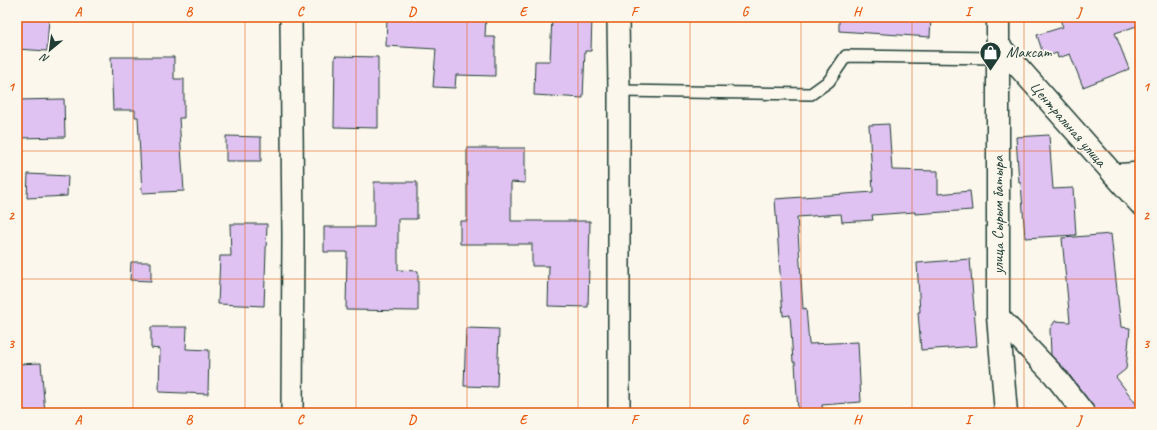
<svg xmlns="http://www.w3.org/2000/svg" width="1157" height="430" font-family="Caveat,sans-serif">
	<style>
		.building { fill: #dfc2f1; stroke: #1f3d34 }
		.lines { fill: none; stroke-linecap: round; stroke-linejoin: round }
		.lane-casing { stroke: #1f3d34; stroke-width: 14 }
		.street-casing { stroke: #1f3d34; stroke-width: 24 }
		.secondary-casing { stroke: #1f3d34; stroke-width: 25 }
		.lane { stroke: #fbf7ec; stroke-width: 11 }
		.street { stroke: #fbf7ec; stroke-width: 21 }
		.secondary { stroke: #fbf7ec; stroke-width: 22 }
		.grid { fill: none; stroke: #e8590c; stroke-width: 1; stroke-opacity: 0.55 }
		.labels { text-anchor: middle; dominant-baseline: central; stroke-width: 3.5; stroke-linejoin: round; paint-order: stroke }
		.poi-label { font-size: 16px; fill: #1f3d34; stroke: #fbf7ec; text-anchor: start }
		.street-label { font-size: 16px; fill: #1f3d34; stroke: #fbf7ec }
		.neatline { fill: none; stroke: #e8590c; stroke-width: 1.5 }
		.grid-label { font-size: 13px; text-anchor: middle; font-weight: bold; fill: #e8590c }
	</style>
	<rect width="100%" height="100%" fill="#fbf7ec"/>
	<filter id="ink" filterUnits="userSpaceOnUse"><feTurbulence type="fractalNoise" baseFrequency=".025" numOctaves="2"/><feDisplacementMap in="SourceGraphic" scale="8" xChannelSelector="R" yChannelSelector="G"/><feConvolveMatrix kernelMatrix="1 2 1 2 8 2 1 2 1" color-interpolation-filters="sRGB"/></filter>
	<g filter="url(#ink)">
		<g class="building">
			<polygon points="17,17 49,17 47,51 17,49"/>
			<polygon points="387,17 460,19 460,17 486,17 485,37 495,37 495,76 456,75 455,88 433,87 436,49 386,46"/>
			<polygon points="552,17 592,17 591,51 585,51 583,98 534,95 535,61 550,61"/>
			<polygon points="839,17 931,17 930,37 839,31"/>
			<polygon points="1059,17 1140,17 1140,25 1115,33 1129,69 1083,87 1070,54 1058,58 1057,53 1044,57 1037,35 1063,27"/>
			<polygon points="335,56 378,57 378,128 334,127"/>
			<polygon points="111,57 174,57 174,79 184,79 184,118 179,118 184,191 142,193 138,117 135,117 135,110 113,110"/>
			<polygon points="64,99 65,137 17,138 17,100"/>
			<polygon points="889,124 892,170 938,171 938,194 970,191 972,210 915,214 915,212 872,215 873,220 842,222 841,214 797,217 803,309 806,308 809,344 858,342 861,402 822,405 823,413 798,413 795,362 793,362 790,315 783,316 775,199 873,192 869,125"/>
			<polygon points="1049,135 1053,189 1073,188 1076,235 1025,238 1021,183 1019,183 1016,137"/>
			<polygon points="226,136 261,137 261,161 226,161"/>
			<polygon points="467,148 525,148 525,183 511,182 511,221 590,221 588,307 548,306 549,266 532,266 532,244 460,244 460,221 467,221"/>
			<polygon points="28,174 68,176 67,196 27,198"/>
			<polygon points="374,182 417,182 417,219 398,219 398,270 418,271 418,311 346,310 347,252 324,252 324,227 374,227"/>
			<polygon points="230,224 267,224 264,306 218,304 220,256 231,256"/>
			<polygon points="1111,234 1121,327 1130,328 1126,369 1116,377 1140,409 1140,413 1097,413 1093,406 1070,376 1068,372 1066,371 1051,355 1050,329 1055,321 1070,322 1062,238"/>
			<polygon points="970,259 977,346 921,350 918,312 920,312 917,263"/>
			<polygon points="131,262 151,262 151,281 130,280"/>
			<polygon points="151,327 187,327 186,349 209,350 208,394 159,392 160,349 151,348"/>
			<polygon points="466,328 499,329 497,387 464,386"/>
			<polygon points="41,363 45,413 17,413 17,364"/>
		</g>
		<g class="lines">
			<defs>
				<polyline id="lane" points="619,91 811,94 829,81 846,56 997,58"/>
				<g id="street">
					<polyline points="291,17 293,236 292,413"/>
					<polyline points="618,17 619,91 619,413"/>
					<polyline points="997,43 1140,204"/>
					<polyline points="1114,175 1140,173"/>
					<polyline points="998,316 1054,375 1084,413"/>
				</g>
				<polyline id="secondary" points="998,17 998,316 1006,413"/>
			</defs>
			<use href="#lane" class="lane-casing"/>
			<use href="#street" class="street-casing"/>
			<use href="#secondary" class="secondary-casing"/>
			<use href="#lane" class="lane"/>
			<use href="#street" class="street"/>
			<use href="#secondary" class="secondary"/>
		</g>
	</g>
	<path class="grid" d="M 133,17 L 133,413M 245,17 L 245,413M 356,17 L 356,413M 467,17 L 467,413M 578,17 L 578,413M 690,17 L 690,413M 801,17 L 801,413M 912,17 L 912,413M 1024,17 L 1024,413M 17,151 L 1140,151M 17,279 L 1140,279"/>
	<defs>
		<symbol id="shop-pin" viewBox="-11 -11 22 30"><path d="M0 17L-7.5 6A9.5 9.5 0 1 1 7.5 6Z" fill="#1f3d34" stroke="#fbf7ec"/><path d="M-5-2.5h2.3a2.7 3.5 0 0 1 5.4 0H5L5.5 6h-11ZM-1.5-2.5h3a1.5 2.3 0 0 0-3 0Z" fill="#fff"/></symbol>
	</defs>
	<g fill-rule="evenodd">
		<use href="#shop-pin" x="978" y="40" width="25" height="34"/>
	</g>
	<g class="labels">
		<g class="poi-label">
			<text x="1006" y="52">Максат</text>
		</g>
		<g class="street-label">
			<text transform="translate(1068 124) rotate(49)">Центральная улица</text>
			<text transform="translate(998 215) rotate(-90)">улица Сырым батыра</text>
		</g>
	</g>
	<rect width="1157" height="430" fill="none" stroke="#fbf7ec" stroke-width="44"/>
	<g transform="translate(50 50) rotate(209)" stroke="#fbf7ec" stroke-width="3" paint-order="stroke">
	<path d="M0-3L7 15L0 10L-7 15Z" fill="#1f3d34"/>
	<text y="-6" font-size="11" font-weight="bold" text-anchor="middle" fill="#1f3d34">N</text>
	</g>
	<rect x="22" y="22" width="1113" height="386" class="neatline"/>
	<g class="grid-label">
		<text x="78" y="16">A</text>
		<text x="189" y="16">B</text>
		<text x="300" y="16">C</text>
		<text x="412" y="16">D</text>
		<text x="523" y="16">E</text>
		<text x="634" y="16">F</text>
		<text x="745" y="16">G</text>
		<text x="857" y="16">H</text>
		<text x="968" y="16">I</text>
		<text x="1079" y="16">J</text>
		<text x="11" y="91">1</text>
		<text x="1146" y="91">1</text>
		<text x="11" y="220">2</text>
		<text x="1146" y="220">2</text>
		<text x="11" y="348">3</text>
		<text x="1146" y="348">3</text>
		<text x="78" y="424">A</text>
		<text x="189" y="424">B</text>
		<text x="300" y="424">C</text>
		<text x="412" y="424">D</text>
		<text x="523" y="424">E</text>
		<text x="634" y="424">F</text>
		<text x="745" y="424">G</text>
		<text x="857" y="424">H</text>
		<text x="968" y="424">I</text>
		<text x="1079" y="424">J</text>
	</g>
</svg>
